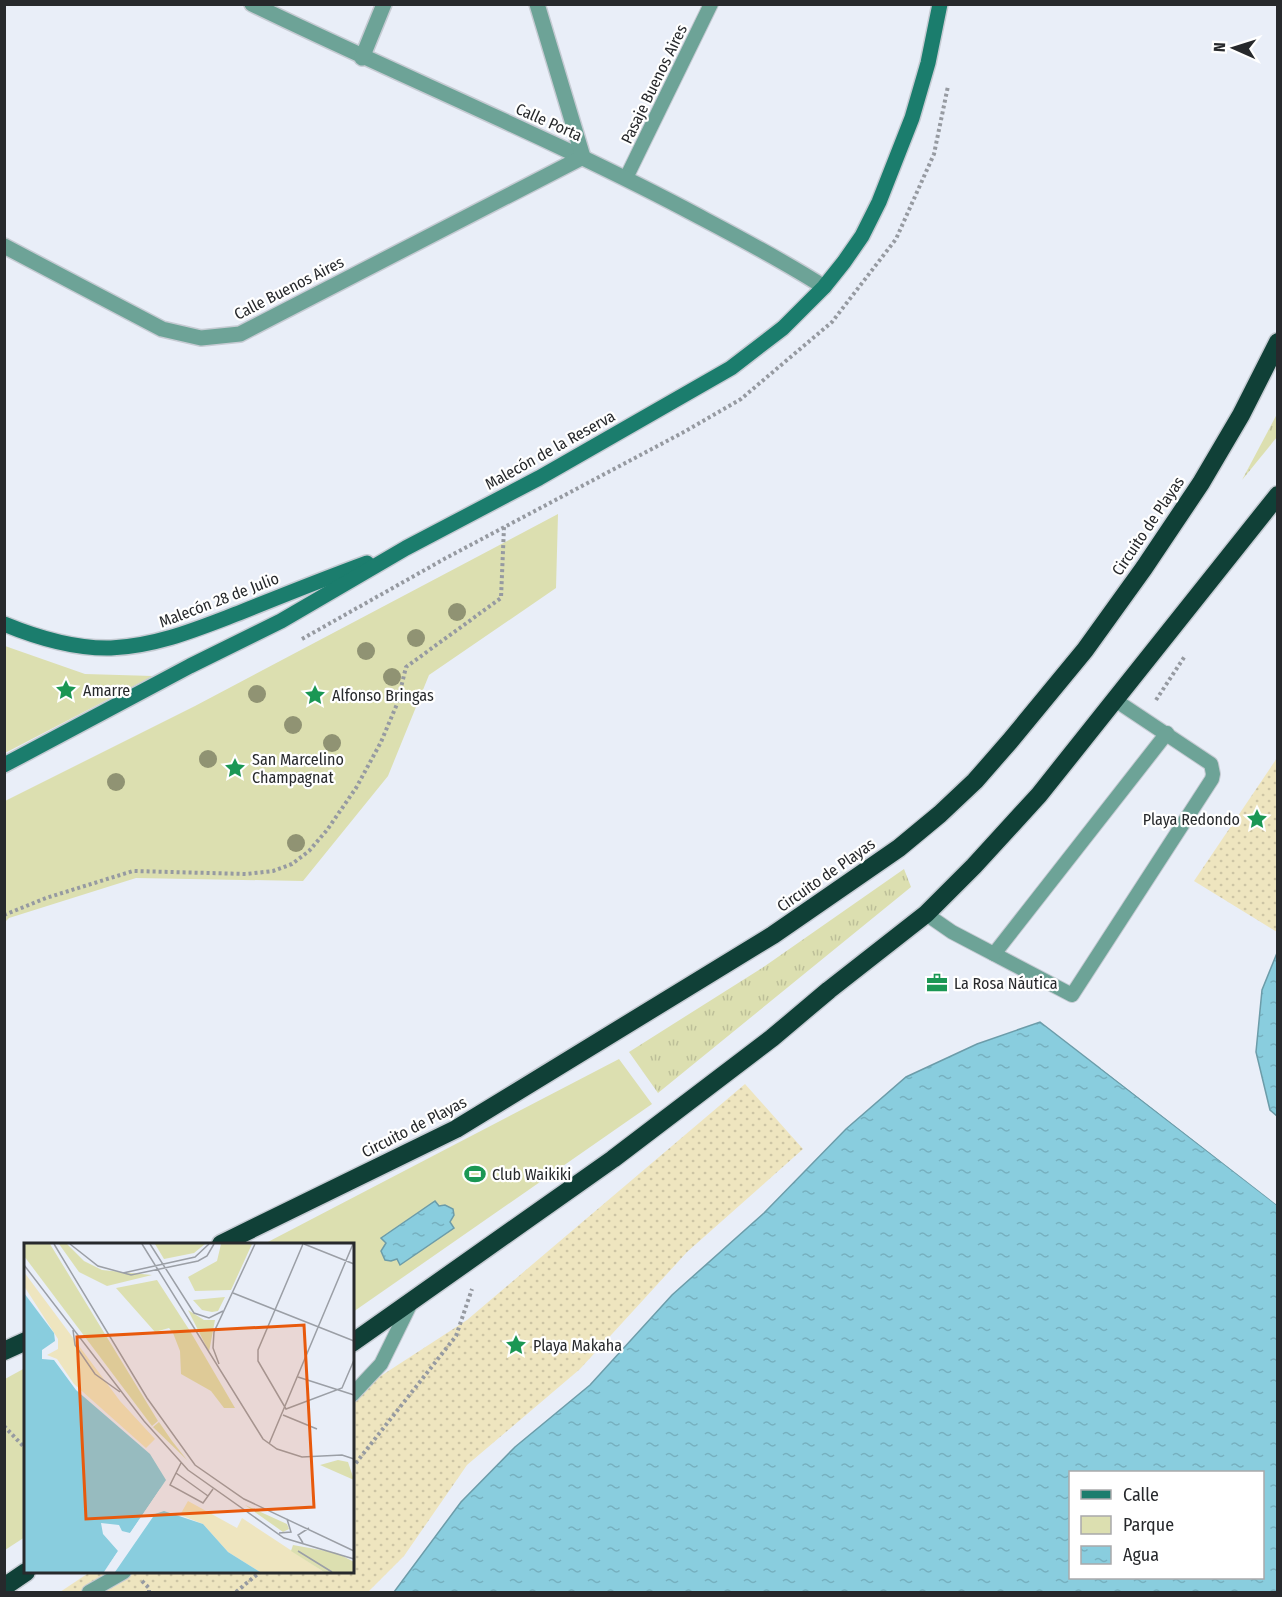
<svg xmlns="http://www.w3.org/2000/svg" width="1282" height="1597" font-family="'Fira Sans Condensed',sans-serif">
	<style>
		.grass { fill: url(#grass-tufts) }
		.sand { fill: url(#sand-dots) }
		.green { fill: #dcdfb0 }
		.water { fill: url(#water-ripples); stroke: #6c9ca9; stroke-width: 1.5; fill-rule: evenodd }
		.pier { fill: #e9eef8 }
		.lines { fill: none; stroke-linecap: round; stroke-linejoin: round }
		.lane-casing { stroke: #c6cbd3; stroke-width: 16 }
		.street-casing { stroke: #c6cbd3; stroke-width: 18 }
		.secondary-casing { stroke: #c6cbd3; stroke-width: 18 }
		.highway-casing { stroke: #c6cbd3; stroke-width: 21 }
		.path { stroke: #969aa1; stroke-width: 4; stroke-dasharray: 3 3; stroke-linecap: butt }
		.lane { stroke: #6da397; stroke-width: 14 }
		.street { stroke: #6da397; stroke-width: 15 }
		.secondary { stroke: #1b7d6d; stroke-width: 15 }
		.highway { stroke: #104037; stroke-width: 18 }
		.tree { fill: #909373 }
		.labels { text-anchor: middle; dominant-baseline: central; stroke-width: 4.5; stroke-linejoin: round; paint-order: stroke }
		.street-label { font-size: 16px; fill: #27292c; stroke: #fff }
		.poi-label { font-size: 16px; fill: #27292c; stroke: #fff; text-anchor: start }
		.inset-road { fill: none; stroke: #9b9fa6; stroke-width: 1.5 }
		.view { fill: #e8590c; fill-opacity: 0.15; stroke: #e8590c; stroke-width: 3 }
		.inset-edge { fill: none; stroke: #27292c; stroke-width: 3 }
	</style>
	<defs>
		<pattern id="grass-tufts" width="24" height="20" patternUnits="userSpaceOnUse" patternTransform="scale(1.5)"><rect width="24" height="20" fill="#dcdfb0"/><path d="M3 7l-1-3M5 7V3M7 7l1-3M15 17l-1-3M17 17v-4M19 17l1-3" fill="none" stroke="#bdbf98"/></pattern>
		<pattern id="sand-dots" width="8" height="8" patternUnits="userSpaceOnUse" patternTransform="scale(1.5)"><rect width="8" height="8" fill="#eee5bf"/><path d="M2 2h.1M6 6h.1" fill="none" stroke="#ccc4a4" stroke-width="1.8" stroke-linecap="round"/></pattern>
		<pattern id="water-ripples" width="26" height="14" patternUnits="userSpaceOnUse" patternTransform="scale(1.5)"><rect width="26" height="14" fill="#89cdde"/><path d="M2 4q2-2 4 0t4 0M15 11q2-2 4 0t4 0" fill="none" stroke="#76b0bf"/></pattern>
	</defs>
	<rect width="100%" height="100%" fill="#e9eef8"/>
	<g class="grass">
		<polygon points="1277,414 1277,437 1242,480"/>
		<polygon points="904,869 911,887 658,1093 629,1052 765,966"/>
	</g>
	<g class="sand">
		<polygon points="1277,758 1277,932 1194,881"/>
		<polygon points="745,1084 803,1149 687,1252 580,1369 467,1465 404,1556 368,1592 60,1592 90,1572 352,1572 353,1394 467,1320"/>
	</g>
	<g class="green">
		<polygon points="558,514 556,588 429,675 388,776 303,881 136,878 9,918 5,922 5,801 195,706"/>
		<polygon points="5,646 85,674 153,676 5,753"/>
		<polygon points="619,1059 652,1104 353,1312 352,1244 264,1244"/>
		<polygon points="25,1368 25,1537 5,1550 5,1379"/>
	</g>
	<g class="water">
		<polygon points="1277,953 1277,1116 1270,1110 1256,1052 1262,990"/>
		<path d="M 1040,1022 L 1277,1205 L 1277,1592 L 394,1592 L 461,1502 L 515,1447 L 590,1385 L 672,1295 L 764,1213 L 846,1129 L 906,1077 L 977,1044 ZM 1070,1472 L 1262,1472 L 1262,1578 L 1070,1578 Z"/>
		<polygon points="435,1201 439,1206 445,1205 453,1209 454,1215 450,1222 454,1228 400,1265 397,1259 391,1261 385,1260 381,1251 386,1243 381,1238"/>
	</g>
	<polygon class="pier" points="1103,1066 1278,1201 1277,1205 1101,1068"/>
	<g class="lines">
		<defs>
			<g id="lane">
				<polyline points="626,178 711,4"/>
				<polyline points="926,914 952,932 1072,995 1212,779 1213,774 1211,764 1115,700"/>
				<polyline points="994,954 1167,733"/>
				<polyline points="352,1395 381,1364 412,1301"/>
				<polyline points="89,1592 124,1572"/>
			</g>
			<g id="street">
				<path d="M 252,4 C 396,74 544,135 685,209 C 732,234 779,258 824,287"/>
				<polyline points="362,58 384,4"/>
				<polyline points="4,246 162,329 201,338 240,334 583,157 537,4"/>
			</g>
			<g id="secondary">
				<path d="M 4,624 C 38,638 74,649 111,648 C 157,646 197,629 239,613 C 281,596 324,579 367,563"/>
				<polyline points="4,765 190,666 281,621 406,548 539,478 731,368 783,328 824,287 844,262 862,236 879,202 912,118 928,63 940,4"/>
			</g>
			<g id="highway">
				<polyline points="221,1244 456,1129 773,935 899,848 940,814 975,781 1010,741 1085,650 1144,568 1201,483 1241,415 1278,342"/>
				<polyline points="352,1343 613,1159 772,1038 829,990 926,914 974,866 1039,795 1278,495"/>
				<polyline points="4,1351 26,1341"/>
				<polyline points="4,1587 26,1572"/>
			</g>
		</defs>
		<use href="#lane" class="lane-casing"/>
		<use href="#street" class="street-casing"/>
		<use href="#secondary" class="secondary-casing"/>
		<use href="#highway" class="highway-casing"/>
		<g class="path">
			<polyline points="302,639 446,558 682,433 741,399 832,322 896,239 934,154 948,86"/>
			<polyline points="1156,700 1185,656"/>
			<polyline points="4,915 46,898 133,871 246,874 273,871 292,864 309,851 327,830 356,788 381,742 397,704 406,667 501,598 504,527"/>
			<polyline points="4,1426 26,1449"/>
			<polyline points="352,1468 456,1336 472,1289"/>
			<polyline points="142,1581 149,1588 149,1592"/>
			<polyline points="236,1592 260,1572"/>
		</g>
		<use href="#lane" class="lane"/>
		<use href="#street" class="street"/>
		<use href="#secondary" class="secondary"/>
		<use href="#highway" class="highway"/>
	</g>
	<g class="tree">
		<circle cx="457" cy="612" r="9"/>
		<circle cx="416" cy="638" r="9"/>
		<circle cx="366" cy="651" r="9"/>
		<circle cx="392" cy="677" r="9"/>
		<circle cx="257" cy="694" r="9"/>
		<circle cx="293" cy="725" r="9"/>
		<circle cx="332" cy="743" r="9"/>
		<circle cx="208" cy="759" r="9"/>
		<circle cx="116" cy="782" r="9"/>
		<circle cx="296" cy="843" r="9"/>
	</g>
	<defs>
		<symbol id="sight-bare" viewBox="-9 -9 18 18"><path d="M0-6L1.8-2.2L6-1.7L2.9 1.2L3.7 5.4L0 3.3L-3.7 5.4L-2.9 1.2L-6-1.7L-1.8-2.2Z" fill="#1b9754" stroke="#fff" stroke-width="2.5" paint-order="stroke"/></symbol>
		<symbol id="office-bare" viewBox="-9 -9 18 18"><path d="M-6-3h4V-5.5h4V-3h4V5H-6ZM-1-4.5V-3h2v-1.5ZM-6 0V1H6V0Z" fill="#1b9754" stroke="#fff" stroke-width="2.5" paint-order="stroke"/></symbol>
		<symbol id="stadium-bare" viewBox="-9 -9 18 18"><path d="M0-5a6.5 5 0 1 0 0 10a6.5 5 0 1 0 0-10ZM-3.5-1.8h7v3.6h-7Z" fill="#1b9754" stroke="#fff" stroke-width="2.5" paint-order="stroke"/></symbol>
	</defs>
	<g fill-rule="evenodd">
		<use href="#sight-bare" x="51" y="675" width="30" height="30"/>
		<use href="#sight-bare" x="300" y="680" width="30" height="30"/>
		<use href="#sight-bare" x="220" y="753" width="30" height="30"/>
		<use href="#sight-bare" x="1242" y="804" width="30" height="30"/>
		<use href="#office-bare" x="922" y="968" width="30" height="30"/>
		<use href="#stadium-bare" x="460" y="1159" width="30" height="30"/>
		<use href="#sight-bare" x="501" y="1330" width="30" height="30"/>
	</g>
	<g class="labels">
		<g class="street-label">
			<text transform="translate(654 84) rotate(-64)">Pasaje Buenos Aires</text>
			<text transform="translate(549 122) rotate(24)">Calle Porta</text>
			<text transform="translate(289 288) rotate(-27)">Calle Buenos Aires</text>
			<text transform="translate(550 450) rotate(-29)">Malecón de la Reserva</text>
			<text transform="translate(1148 526) rotate(-56)">Circuito de Playas</text>
			<text transform="translate(219 600) rotate(-21)">Malecón 28 de Julio</text>
			<text transform="translate(826 875) rotate(-35)">Circuito de Playas</text>
			<text transform="translate(414 1127) rotate(-27)">Circuito de Playas</text>
		</g>
		<g class="poi-label">
			<text x="83" y="690">Amarre</text>
			<text x="332" y="695">Alfonso Bringas</text>
			<text x="252" y="759">San Marcelino<tspan x="252" dy="18">Champagnat</tspan></text>
			<text x="1240" y="819" text-anchor="end">Playa Redondo</text>
			<text x="954" y="983">La Rosa Náutica</text>
			<text x="492" y="1174">Club Waikiki</text>
			<text x="533" y="1345">Playa Makaha</text>
		</g>
	</g>
	<g transform="translate(24 1243)">
		<rect width="330" height="330" fill="#e9eef8"/>
		<path d="M 35,1 L 43,1 L 60,18 L 78,27 L 128,32 L 83,43 L 55,29 ZM 135,179 L 148,198 L 163,217 L 129,184 ZM 221,262 L 263,281 L 265,286 L 259,289 Z" fill="#dcdfb0"/>
		<path d="M 0,29 L 96,158 L 131,196 L 122,205 L 50,141 L 33,116 L 23,112 L 34,106 L 34,96 L 0,43 ZM 164,258 L 213,285 L 218,275 L 300,329 L 236,329 L 204,309 L 179,281 L 156,272 Z" fill="#eee5bf"/>
		<path d="M 0,1 L 26,1 L 134,178 L 128,183 L 0,13 ZM 131,1 L 181,1 L 170,10 L 140,16 ZM 197,1 L 228,1 L 207,47 L 171,48 L 164,34 L 193,18 ZM 133,37 L 166,88 L 211,165 L 200,165 L 187,148 L 157,131 L 156,108 L 149,90 L 145,85 L 131,89 L 92,45 ZM 201,54 L 194,68 L 188,69 L 178,67 L 169,57 ZM 164,67 L 180,77 L 191,77 L 185,109 ZM 314,217 L 324,219 L 330,237 L 296,222 ZM 269,302 L 313,310 L 330,319 L 330,329 L 300,329 L 267,308 Z" fill="#dcdfb0"/>
		<path d="M 0,50 L 30,90 L 31,98 L 18,107 L 18,116 L 30,117 L 52,147 L 126,211 L 142,237 L 80,329 L 0,329 ZM 140,268 L 179,281 L 204,309 L 236,329 L 91,329 L 131,271 Z" fill="#89cdde"/>
		<path d="M 136,246 L 139,248 L 80,329 L 94,308 L 79,291 L 77,280 L 95,282 L 98,288 L 106,290 Z" fill="#e9eef8"/>
		<path class="inset-road" d="M 30,1 L 123,155 L 171,222 L 220,256 L 330,308M 46,1 L 74,23 L 107,32 L 174,18 L 183,13 L 190,1M 118,1 L 239,196 L 253,206 L 278,214 L 318,212 L 330,216M 126,1 L 170,70 L 185,75 L 199,68M 279,1 L 234,107 L 234,118 L 262,166 L 318,145 L 330,117M 280,1 L 330,21M 0,22 L 120,178 L 164,227 L 260,295 L 330,316M 99,30 L 171,14 L 185,1M 209,50 L 330,98M 49,87 L 51,102 L 71,131 L 96,149M 195,121 L 189,105 L 190,89 L 231,1M 274,134 L 330,152M 259,172 L 293,186M 245,201 L 329,1M 157,220 L 146,242 L 179,260 L 189,246M 152,230 L 184,253M 255,290 L 267,289 L 263,276M 279,300 L 274,292 L 285,285M 274,308 L 308,329"/>
		<path class="view" d="M 280,82 L 290,264 L 62,276 L 53,94 Z"/>
		<rect width="330" height="330" class="inset-edge"/>
	</g>
	<rect width="1282" height="1597" fill="none" stroke="#27292c" stroke-width="12"/>
	<rect x="1069" y="1471" width="195" height="108" fill="#ffffff" stroke="#a9a9ab" stroke-width="1.5"/>
	<rect x="1081" y="1490" width="30" height="9" fill="#1b7d6d" stroke="#a9a9ab" stroke-width="1.5"/>
	<text x="1123" y="1501" font-size="18" fill="#27292c">Calle</text>
	<rect x="1081" y="1516" width="30" height="18" fill="#dcdfb0" stroke="#a9a9ab" stroke-width="1.5"/>
	<text x="1123" y="1531" font-size="18" fill="#27292c">Parque</text>
	<rect x="1081" y="1546" width="30" height="18" fill="url(#water-ripples)" stroke="#a9a9ab" stroke-width="1.5"/>
	<text x="1123" y="1561" font-size="18" fill="#27292c">Agua</text>
	<g transform="translate(1234 48) rotate(273)" stroke="#ffffff" stroke-width="4.5" paint-order="stroke">
	<path d="M0-4.5L10 22L0 15L-10 22Z" fill="#27292c"/>
	<text y="-9" font-size="16" font-weight="bold" text-anchor="middle" fill="#27292c">N</text>
	</g>
</svg>
